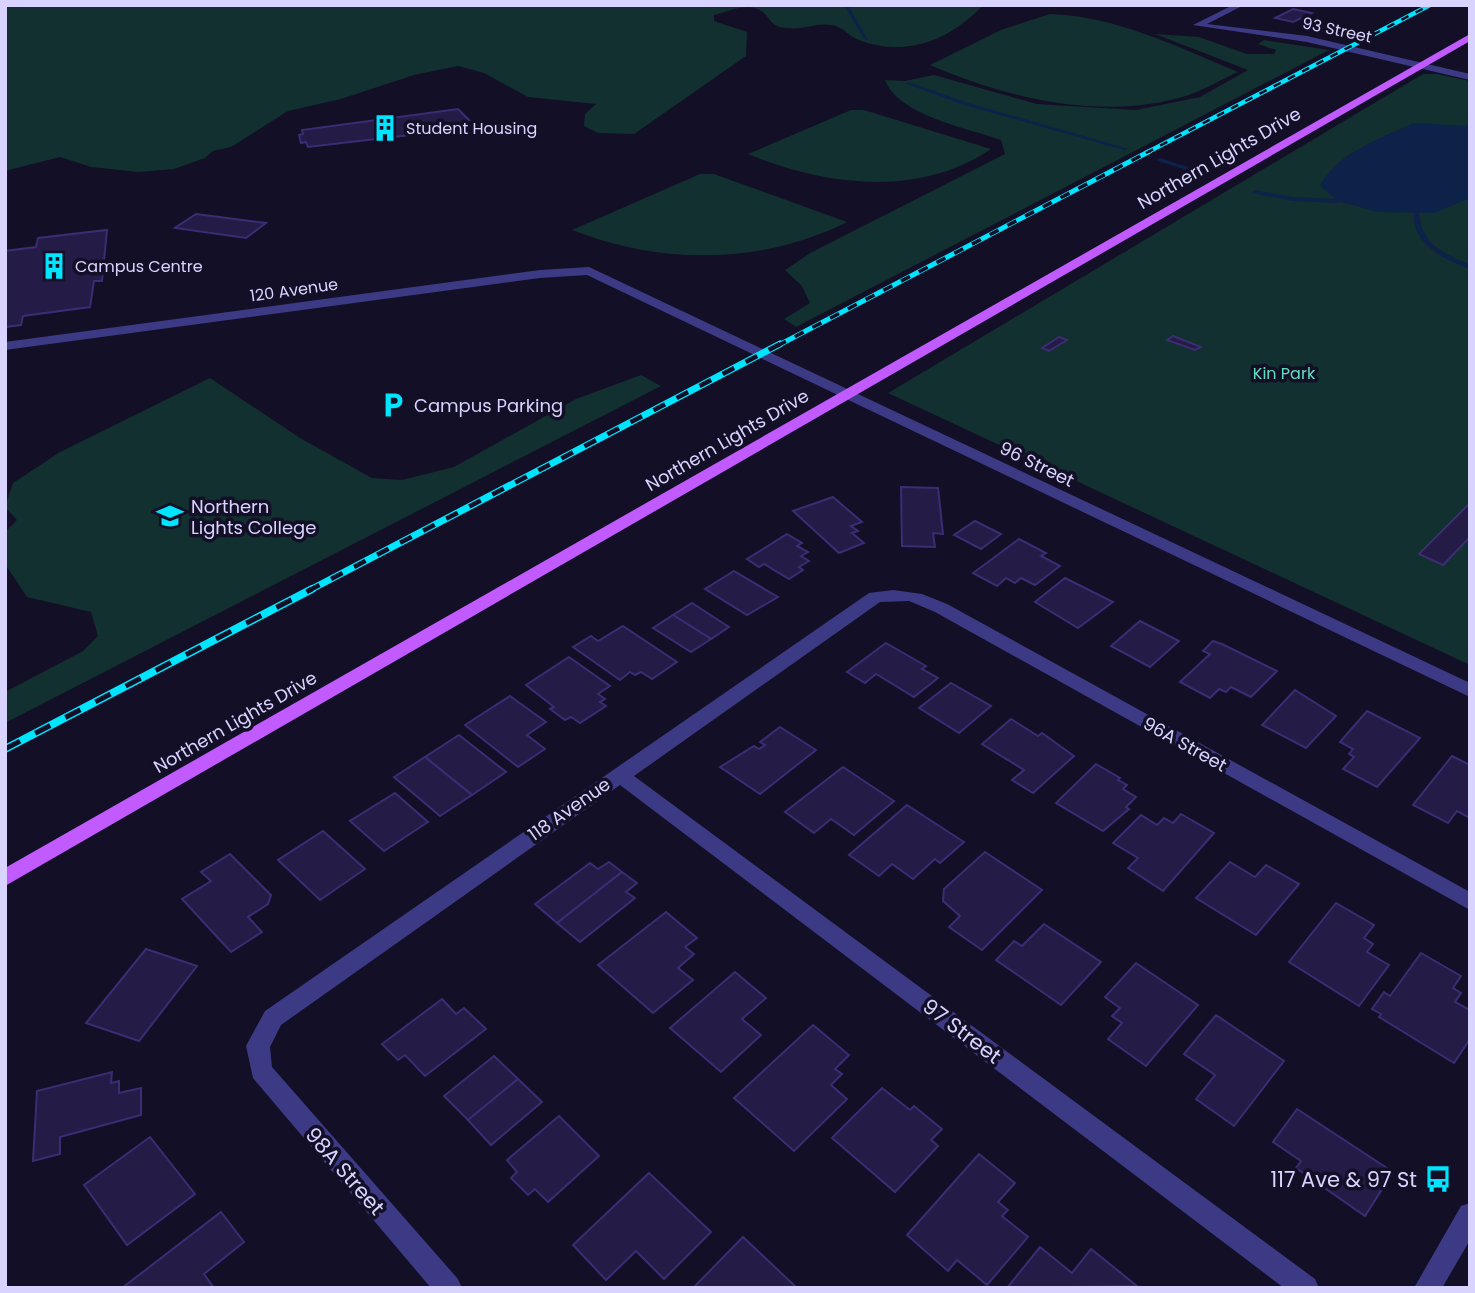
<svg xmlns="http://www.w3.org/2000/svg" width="1475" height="1293" font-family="Poppins,sans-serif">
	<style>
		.green { fill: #12302f }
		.water { fill: #0c2248 }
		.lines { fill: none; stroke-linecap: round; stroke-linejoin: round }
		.stream { fill: #0c2248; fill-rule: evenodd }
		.building { fill: #241b47; stroke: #3b2d73; stroke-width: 2 }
		.minor { fill: #3d3a85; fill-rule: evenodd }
		.major { fill: #c25bff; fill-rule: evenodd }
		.rail-far3-casing { stroke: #00e5ff; stroke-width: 4.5 }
		.rail-far2-casing { stroke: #00e5ff; stroke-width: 5 }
		.rail-far1-casing { stroke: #00e5ff; stroke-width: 7 }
		.rail-casing { stroke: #00e5ff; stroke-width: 8 }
		.rail-far3 { stroke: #130f26; stroke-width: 2.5; stroke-dasharray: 8; stroke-linecap: butt }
		.rail-far2 { stroke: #130f26; stroke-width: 3.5; stroke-dasharray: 10; stroke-linecap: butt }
		.rail-far1 { stroke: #130f26; stroke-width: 4.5; stroke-dasharray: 13; stroke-linecap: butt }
		.rail { stroke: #130f26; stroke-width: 5; stroke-dasharray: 17; stroke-linecap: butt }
		.labels { text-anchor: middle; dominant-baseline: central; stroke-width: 7; stroke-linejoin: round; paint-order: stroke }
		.far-street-label { font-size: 16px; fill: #d9d4ff; stroke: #130f26 }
		.far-poi-label { font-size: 16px; fill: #d9d4ff; stroke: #130f26; text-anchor: start }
		.far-park-label { font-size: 16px; fill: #5fe0c0; stroke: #130f26 }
		.street-label { font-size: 18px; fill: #d9d4ff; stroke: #130f26 }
		.poi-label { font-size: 18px; fill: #d9d4ff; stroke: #130f26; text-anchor: start }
		.near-street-label { font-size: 21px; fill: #d9d4ff; stroke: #130f26 }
		.near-poi-label { font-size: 21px; fill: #d9d4ff; stroke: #130f26; text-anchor: end }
	</style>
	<rect width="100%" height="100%" fill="#130f26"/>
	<g class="green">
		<path d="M 5,5 L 983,5 C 951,40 905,58 859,40 C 848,36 844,27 832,25 C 813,22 804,32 780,27 C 772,25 770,19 764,13 C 750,1 730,11 714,15 L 714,21 L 747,32 L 746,56 L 634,134 L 598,133 L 584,126 L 585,114 L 596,104 L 528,97 L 484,73 L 458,66 L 414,75 L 341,99 L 288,111 L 231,147 L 213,151 L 205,158 L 174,169 L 138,172 L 91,167 L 60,157 L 5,171 Z"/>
		<path d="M 1050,14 C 1116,16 1178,47 1238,72 C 1222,79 1206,89 1189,95 C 1104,122 1009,99 930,65 L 1001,30 Z"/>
		<path d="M 1155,34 L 1199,37 L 1247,54 L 1274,54 L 1276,50 L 1258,44 L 1264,40 L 1329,50 L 796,327 L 784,319 L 810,303 L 802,286 L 785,270 L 812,252 L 1005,154 L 1001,140 C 968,128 899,116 885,80 L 905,81 L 934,75 L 1037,104 L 1136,110 L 1200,97 L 1248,70 Z"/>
		<polygon points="1423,74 1437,74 1470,81 1470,665 888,393"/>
		<path d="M 851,110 L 864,110 L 991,149 C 919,198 825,186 748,154 Z"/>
		<path d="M 700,174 L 714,174 L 847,222 C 761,265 661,265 572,230 Z"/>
		<polygon points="641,375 661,386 5,723 5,692 83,651 98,636 91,612 27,597 5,564 5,532 17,520 5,507 13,483 60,452 210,378 300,438 372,478 402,480 454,467 576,399"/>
	</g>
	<path class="water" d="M 1413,123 L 1470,126 L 1470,198 L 1434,213 L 1378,212 L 1338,201 L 1320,186 C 1337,152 1381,139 1413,123 Z"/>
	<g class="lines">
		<g class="stream">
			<polygon points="844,5 848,5 868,40 864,39"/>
			<polygon points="909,82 965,102 1129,149 1124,150 961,104 907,84 907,83"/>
			<polygon points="1160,158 1188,167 1189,168 1186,170 1158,161 1158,159"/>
			<polygon points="1255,190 1292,197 1338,199 1341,201 1338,203 1292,201 1253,193 1252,192"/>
			<path d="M 1414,211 L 1419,212 C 1422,246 1442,252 1470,265 L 1470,269 C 1443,259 1411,244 1414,211 Z"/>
		</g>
	</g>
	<g class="building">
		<polygon points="1293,9 1312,13 1293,22 1275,18"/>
		<polygon points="458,109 469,120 465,121 468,125 445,131 308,147 306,142 301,143 299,135 303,134 302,130"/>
		<polygon points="196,214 266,223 246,238 175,228"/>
		<polygon points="107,230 102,281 94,281 90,307 23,316 21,325 5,327 5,251 36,247 38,238"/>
		<polygon points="1173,336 1201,347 1195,350 1167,340"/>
		<polygon points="1059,337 1067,340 1049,351 1042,348"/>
		<polygon points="901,487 938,488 943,534 933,533 935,547 902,546"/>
		<polygon points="833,497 862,522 851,526 858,531 852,533 864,543 839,553 793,511"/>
		<polygon points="1470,503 1470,537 1443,565 1419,554"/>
		<polygon points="975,521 1001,534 981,549 954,535"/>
		<polygon points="787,534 802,543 797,546 808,552 801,556 809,561 799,567 803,570 789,579 764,564 759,567 747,559"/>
		<polygon points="1019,539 1046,553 1041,556 1060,566 1035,585 1021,578 1015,583 1006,578 997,586 973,573"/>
		<polygon points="734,571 778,597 747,615 705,589"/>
		<polygon points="1065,578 1113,602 1078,628 1035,602"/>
		<polygon points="692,603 729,627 711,639 673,615"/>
		<polygon points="673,615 711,639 691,652 653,628"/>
		<polygon points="1140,621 1179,641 1150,667 1111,646"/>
		<polygon points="623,626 677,662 652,679 641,672 635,675 630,672 620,680 573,647 591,636 598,641"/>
		<polygon points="1213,641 1222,644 1277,671 1251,697 1231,687 1226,692 1219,689 1210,698 1180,682 1210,654 1203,651"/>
		<polygon points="886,643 926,666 922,669 938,678 914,697 876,674 865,683 847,672"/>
		<polygon points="569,657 610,686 598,694 605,699 600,702 606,706 580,723 571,717 565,720 550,709 554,707 526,685"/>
		<polygon points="951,683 991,706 959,733 919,708"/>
		<polygon points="1295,690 1336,716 1306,748 1262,725"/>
		<polygon points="510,696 546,722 527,735 545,749 518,767 465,725"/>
		<polygon points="1367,711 1420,738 1377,787 1343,769 1354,757 1349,754 1353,749 1340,742"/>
		<polygon points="1011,719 1038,736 1042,733 1074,756 1033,793 1012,780 1024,770 982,744"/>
		<polygon points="780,727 816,750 760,794 720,767 754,746 759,749 765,745 760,742"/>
		<polygon points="459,735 506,772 472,795 425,757"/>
		<polygon points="1452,756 1470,765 1470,818 1457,811 1448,823 1413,805"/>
		<polygon points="425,757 472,795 440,816 394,777"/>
		<polygon points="1096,764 1120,778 1118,780 1127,785 1123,789 1136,797 1126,807 1129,809 1103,831 1056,803"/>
		<polygon points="843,767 894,801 854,835 831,819 814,833 785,812"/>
		<polygon points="395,793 428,822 384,851 350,821"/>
		<polygon points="907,805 964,842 940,863 935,859 913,879 892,864 879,876 849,855"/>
		<polygon points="1181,814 1214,833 1163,891 1128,868 1138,858 1113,843 1141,815 1157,825 1164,818 1173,823"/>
		<polygon points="323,831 365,869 320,900 278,860"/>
		<polygon points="985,852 1042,890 982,950 949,927 960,916 943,901 944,889"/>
		<polygon points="230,854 271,895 268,904 248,917 262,932 231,952 182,899 211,881 201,872"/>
		<polygon points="609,862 622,872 557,923 535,904 590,863 598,869"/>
		<polygon points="1230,862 1255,877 1266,865 1299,884 1256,935 1196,898"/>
		<polygon points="622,872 637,883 626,892 635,898 580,942 557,923"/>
		<polygon points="1336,903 1374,925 1364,938 1373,944 1367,952 1389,965 1359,1006 1289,962"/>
		<polygon points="666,912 697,938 685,947 694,954 678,968 693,980 653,1013 598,965"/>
		<polygon points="1044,924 1101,962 1061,1005 996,960 1014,941 1022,946"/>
		<polygon points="146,949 197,966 139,1041 86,1023"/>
		<polygon points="1421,953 1461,976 1453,988 1461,993 1455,1002 1470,1010 1470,1039 1454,1063 1379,1017 1381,1014 1372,1009 1384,992 1390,996"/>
		<polygon points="1136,963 1198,1005 1146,1066 1108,1039 1122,1023 1112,1016 1120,1008 1105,997"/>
		<polygon points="735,972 766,998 742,1019 761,1035 721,1072 670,1028"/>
		<polygon points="442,999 456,1014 464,1008 486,1029 425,1076 405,1055 398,1060 382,1044"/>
		<polygon points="1216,1015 1284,1061 1234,1126 1196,1099 1215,1075 1184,1054"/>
		<polygon points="813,1025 849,1055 835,1069 842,1074 831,1085 847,1099 794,1151 734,1098"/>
		<polygon points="494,1056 518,1079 468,1120 444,1096"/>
		<polygon points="112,1072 111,1083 119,1081 119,1093 141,1088 141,1115 60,1137 60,1154 33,1161 37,1091"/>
		<polygon points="518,1079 542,1102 491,1145 468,1120"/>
		<polygon points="882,1088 910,1110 914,1106 942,1129 931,1140 938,1146 895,1192 832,1138"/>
		<polygon points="1297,1109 1393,1172 1365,1216 1296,1168 1301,1161 1273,1142"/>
		<polygon points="559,1116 599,1156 548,1202 535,1189 528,1195 511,1178 517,1172 507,1160"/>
		<polygon points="150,1137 195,1194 127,1245 84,1185"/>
		<polygon points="979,1154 1015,1183 998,1202 1008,1210 1002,1216 1028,1237 987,1285 957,1260 948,1271 907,1235"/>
		<polygon points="649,1173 711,1232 664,1279 636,1251 606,1280 573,1245"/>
		<polygon points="221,1212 244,1242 204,1274 214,1288 122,1288"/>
		<polygon points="743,1237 797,1288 693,1288"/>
		<polygon points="1040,1247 1072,1273 1091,1249 1137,1286 1007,1288"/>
	</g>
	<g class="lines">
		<g class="minor">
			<polygon points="1233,5 1244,5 1207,24 1307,36 1470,74 1470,80 1307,42 1193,25"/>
			<polygon points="589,267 1470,683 1470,697 587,275 540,278 5,350 5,342 540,270"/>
			<polygon points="893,590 922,594 947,604 1470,892 1470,910 935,612 909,601 880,602 634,776 1315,1279 1319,1288 1284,1288 620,785 281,1025 270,1047 272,1067 458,1279 462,1288 431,1288 253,1078 246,1046 265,1011 869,593"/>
			<polygon points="1470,1203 1470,1240 1442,1288 1414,1288 1461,1206"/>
		</g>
		<polygon class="major" points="1470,34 1470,41 5,886 5,868"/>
		<defs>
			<polyline id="rail-far3" points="1146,153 1430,5"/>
			<polyline id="rail-far2" points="777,346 1150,151"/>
			<polyline id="rail-far1" points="308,591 780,344"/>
			<polyline id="rail" points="5,749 312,589"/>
		</defs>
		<use href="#rail-far3" class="rail-far3-casing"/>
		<use href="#rail-far2" class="rail-far2-casing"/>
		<use href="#rail-far1" class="rail-far1-casing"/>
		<use href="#rail" class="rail-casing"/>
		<use href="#rail-far3" class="rail-far3"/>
		<use href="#rail-far2" class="rail-far2"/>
		<use href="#rail-far1" class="rail-far1"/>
		<use href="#rail" class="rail"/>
	</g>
	<defs>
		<symbol id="building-bare" viewBox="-9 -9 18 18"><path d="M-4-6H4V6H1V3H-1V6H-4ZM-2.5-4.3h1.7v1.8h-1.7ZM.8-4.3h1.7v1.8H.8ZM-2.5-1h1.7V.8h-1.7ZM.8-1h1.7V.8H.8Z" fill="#00e5ff" stroke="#130f26" stroke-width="2.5" paint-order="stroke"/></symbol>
		<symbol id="parking-bare" viewBox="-9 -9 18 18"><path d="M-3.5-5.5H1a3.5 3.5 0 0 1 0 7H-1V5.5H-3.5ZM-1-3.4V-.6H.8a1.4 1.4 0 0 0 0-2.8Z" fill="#00e5ff" stroke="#130f26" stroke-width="2.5" paint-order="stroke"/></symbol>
		<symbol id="university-bare" viewBox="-9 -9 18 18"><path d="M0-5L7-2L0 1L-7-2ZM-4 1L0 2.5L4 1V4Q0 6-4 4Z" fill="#00e5ff" stroke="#130f26" stroke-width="2.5" paint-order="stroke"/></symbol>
		<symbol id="bus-bare" viewBox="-9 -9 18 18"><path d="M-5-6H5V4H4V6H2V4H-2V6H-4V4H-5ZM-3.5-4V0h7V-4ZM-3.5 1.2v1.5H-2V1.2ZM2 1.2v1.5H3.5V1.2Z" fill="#00e5ff" stroke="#130f26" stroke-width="2.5" paint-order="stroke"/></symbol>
	</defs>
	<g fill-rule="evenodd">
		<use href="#building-bare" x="366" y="109" width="38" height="38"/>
		<use href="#building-bare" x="35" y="247" width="38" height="38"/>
		<use href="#parking-bare" x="374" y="386" width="38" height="38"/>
		<use href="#university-bare" x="151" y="497" width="38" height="38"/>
		<use href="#bus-bare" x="1419" y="1160" width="38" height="38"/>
	</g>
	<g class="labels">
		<g class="far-street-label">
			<text transform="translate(1337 30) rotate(12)">93 Street</text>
			<text transform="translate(294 290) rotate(-8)">120 Avenue</text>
		</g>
		<g class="far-poi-label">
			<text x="406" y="128">Student Housing</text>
			<text x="75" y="266">Campus Centre</text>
		</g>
		<g class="far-park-label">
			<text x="1284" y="373">Kin Park</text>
		</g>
		<g class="street-label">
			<text transform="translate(1219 158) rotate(-30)">Northern Lights Drive</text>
			<text transform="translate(727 440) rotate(-30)">Northern Lights Drive</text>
			<text transform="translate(1037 464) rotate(26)">96 Street</text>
			<text transform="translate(235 722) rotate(-30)">Northern Lights Drive</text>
			<text transform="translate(1185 744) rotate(29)">96A Street</text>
			<text transform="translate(569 809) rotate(-35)">118 Avenue</text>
		</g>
		<g class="poi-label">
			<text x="414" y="405">Campus Parking</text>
			<text x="191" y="506">Northern<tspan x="191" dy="21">Lights College</tspan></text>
		</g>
		<g class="near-street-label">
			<text transform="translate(962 1031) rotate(37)">97 Street</text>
			<text transform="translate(345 1171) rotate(49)">98A Street</text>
		</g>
		<g class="near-poi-label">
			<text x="1417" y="1179">117 Ave &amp; 97 St</text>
		</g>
	</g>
	<rect width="1475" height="1293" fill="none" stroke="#d9d4ff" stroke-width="14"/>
</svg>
